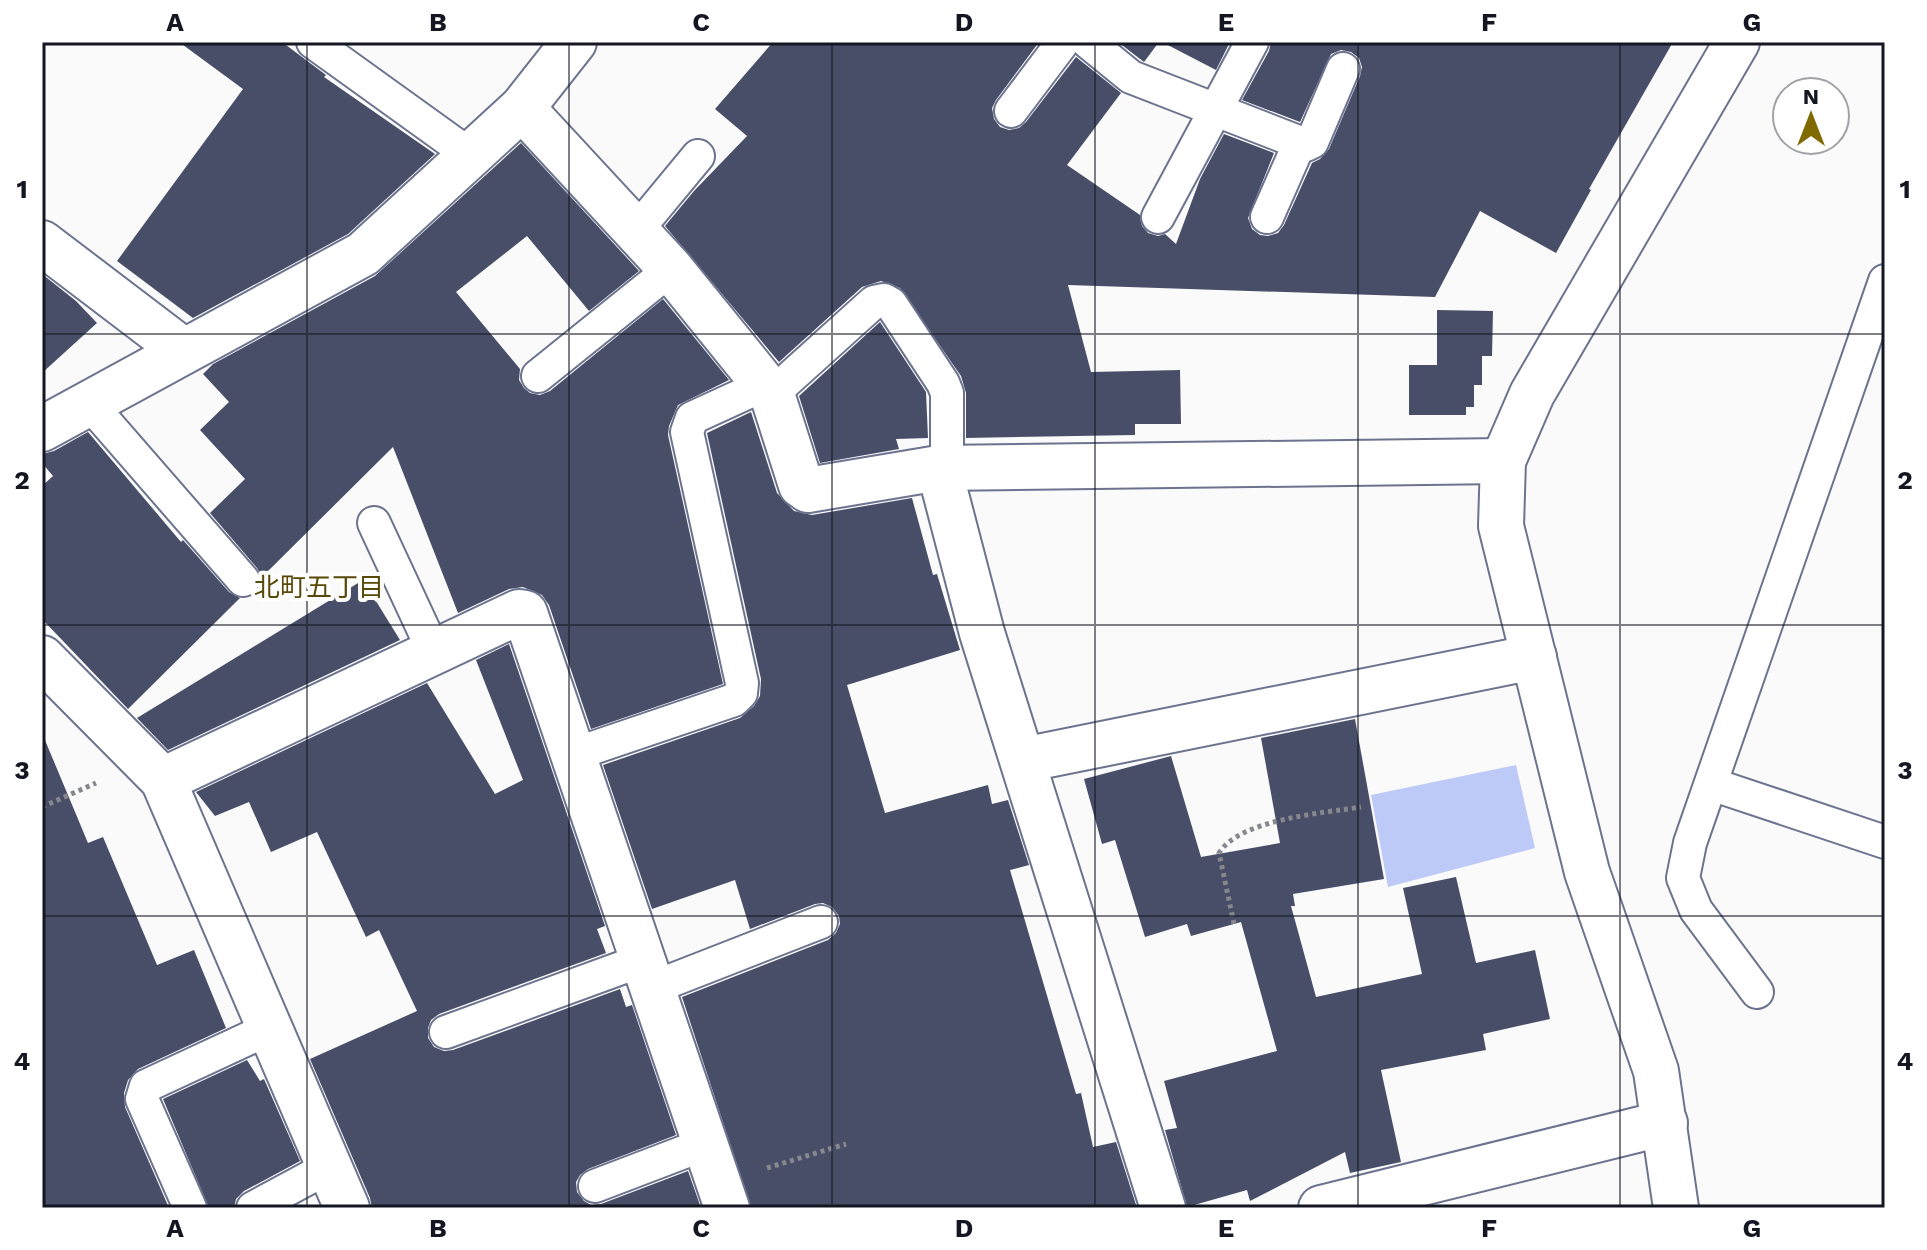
<svg xmlns="http://www.w3.org/2000/svg" width="1927" height="1250" font-family="'Work Sans','Noto Sans JP',sans-serif">
	<style>
		.green { fill: #bdcaf8 }
		.building { fill: #484e67 }
		.lines { fill: none; stroke-linecap: round; stroke-linejoin: round }
		.service-casing { stroke: #6c738e; stroke-width: 36 }
		.minor-casing { stroke: #6c738e; stroke-width: 48 }
		.tertiary-casing { stroke: #6c738e; stroke-width: 48 }
		.path { stroke: #86888d; stroke-width: 5; stroke-dasharray: 4 4; stroke-linecap: butt }
		.service { stroke: #fff; stroke-width: 32 }
		.minor { stroke: #fff; stroke-width: 44 }
		.tertiary { stroke: #fff; stroke-width: 44 }
		.grid { fill: none; stroke: #141722; stroke-width: 2; stroke-opacity: 0.55 }
		.labels { text-anchor: middle; dominant-baseline: central; stroke-width: 8; stroke-linejoin: round; paint-order: stroke }
		.neighbourhood-label { font-size: 26px; fill: #594908; stroke: #fff }
		.neatline { fill: none; stroke: #141722; stroke-width: 3 }
		.grid-label { font-size: 26px; text-anchor: middle; font-weight: bold; fill: #141722 }
	</style>
	<rect width="100%" height="100%" fill="#fafafa"/>
	<polygon class="green" points="1516,765 1535,848 1388,887 1371,795"/>
	<g class="building">
		<polygon points="179,42 282,42 326,75 324,77 435,154 348,234 193,318 117,261 243,89"/>
		<polygon points="773,42 1039,42 996,100 992,108 994,119 1000,127 1009,130 1019,128 1026,122 1076,57 1121,93 1067,165 1140,215 1142,226 1148,233 1158,236 1165,234 1176,244 1200,179 1224,134 1274,153 1248,218 1252,229 1260,235 1268,236 1278,233 1284,225 1312,163 1320,159 1329,149 1360,76 1362,67 1359,58 1351,52 1341,50 1331,54 1300,122 1242,100 1269,51 1271,42 1673,42 1589,189 1591,190 1556,253 1480,211 1435,297 1068,285 1091,372 1180,370 1181,424 1135,424 1135,435 966,438 966,393 961,376 900,288 881,281 862,287 779,362 665,226 694,191 747,136 715,109"/>
		<polygon points="1118,42 1159,42 1144,62"/>
		<polygon points="1162,42 1230,42 1216,70"/>
		<polygon points="521,143 639,271 589,311 527,236 456,292 520,369 519,380 524,388 530,393 540,395 550,391 663,299 729,380 678,405 669,426 668,435 723,684 591,729 549,605 542,595 523,587 509,589 458,613 393,447 262,577 257,568 210,513 245,479 200,430 229,402 203,374 213,364 375,276"/>
		<polygon points="42,274 76,301 97,323 42,373"/>
		<polygon points="1437,310 1493,311 1492,356 1482,356 1482,385 1474,385 1474,407 1466,407 1466,415 1409,415 1409,365 1437,365"/>
		<polygon points="880,322 926,392 928,438 896,439 899,449 820,463 799,396"/>
		<polygon points="751,412 777,493 794,511 812,515 912,498 933,575 937,574 960,650 847,685 885,813 988,785 992,804 1008,800 1029,865 1010,870 1076,1094 1081,1093 1093,1147 1116,1142 1137,1208 751,1208 682,997 828,940 836,933 840,924 839,916 832,907 823,903 815,904 750,929 735,880 652,909 603,765 740,718 754,706 760,696 761,679 707,433"/>
		<polygon points="88,432 181,542 183,540 229,592 240,598 128,709 42,619 42,486 53,476 42,463 42,454 54,451"/>
		<polygon points="363,580 400,640 168,750 137,718"/>
		<polygon points="509,644 605,926 597,929 606,953 439,1014 431,1020 428,1028 428,1038 434,1047 444,1051 453,1050 620,989 626,1007 632,1005 676,1135 588,1169 580,1175 576,1182 577,1192 584,1201 591,1205 601,1204 688,1171 701,1208 372,1208 370,1198 310,1059 417,1011 379,930 366,937 317,832 271,852 249,802 215,816 196,792 427,683 495,794 523,780 476,660"/>
		<polygon points="1355,719 1384,879 1293,894 1295,906 1291,906 1316,997 1422,974 1403,888 1456,877 1476,963 1535,950 1550,1019 1483,1034 1486,1050 1381,1070 1401,1162 1350,1173 1345,1152 1250,1201 1247,1190 1187,1207 1165,1130 1177,1128 1164,1081 1277,1051 1241,922 1191,936 1187,924 1145,937 1115,840 1102,844 1084,779 1171,756 1201,857 1280,843 1261,738"/>
		<polygon points="42,733 88,843 103,837 157,965 194,950 226,1028 138,1069 128,1080 124,1093 125,1107 169,1208 42,1208"/>
		<polygon points="247,1060 260,1081 264,1079 300,1161 244,1191 236,1199 234,1208 209,1208 163,1099"/>
	</g>
	<g class="lines">
		<defs>
			<g id="service">
				<polyline points="313,42 470,155"/>
				<polyline points="1088,42 1131,77 1306,145 1312,142 1343,69"/>
				<polyline points="1011,111 1063,42"/>
				<polyline points="1158,217 1252,42"/>
				<polyline points="1267,217 1300,142"/>
				<polyline points="636,231 698,156"/>
				<polyline points="538,376 671,269"/>
				<polyline points="772,394 874,302 884,300 891,304 943,383 947,393 947,468"/>
				<polyline points="89,403 243,580"/>
				<polyline points="374,523 434,652"/>
				<polyline points="572,755 734,700 741,693 742,683 687,432 692,418 764,385"/>
				<polyline points="1711,784 1885,842"/>
				<polyline points="652,988 821,922"/>
				<polyline points="1757,992 1696,910 1683,878 1690,843 1885,281"/>
				<polyline points="446,1032 643,960"/>
				<polyline points="595,1186 705,1144"/>
				<polyline points="190,1208 142,1099 146,1086 271,1028"/>
				<polyline points="253,1208 329,1167"/>
			</g>
			<g id="minor">
				<polyline points="522,108 671,269 772,394 801,485 808,490 939,468 1503,461"/>
				<polyline points="42,243 184,351"/>
				<polyline points="42,429 363,254 522,108 574,42"/>
				<polyline points="939,468 982,633 1163,1208"/>
				<polyline points="42,658 163,780 347,1208"/>
				<polyline points="1023,760 1534,657"/>
				<polyline points="163,780 519,612 525,613 727,1208"/>
				<polyline points="1321,1208 1665,1123"/>
			</g>
			<polyline id="tertiary" points="1676,1208 1656,1071 1587,872 1501,526 1503,461 1532,394 1737,42"/>
		</defs>
		<use href="#service" class="service-casing"/>
		<use href="#minor" class="minor-casing"/>
		<use href="#tertiary" class="tertiary-casing"/>
		<g class="path">
			<polyline points="42,807 96,783"/>
			<path d="M 1234,924 L 1219,853 C 1240,819 1324,813 1361,807"/>
			<polyline points="767,1168 846,1144"/>
			<polyline points="981,1208 987,1208"/>
		</g>
		<use href="#service" class="service"/>
		<use href="#minor" class="minor"/>
		<use href="#tertiary" class="tertiary"/>
	</g>
	<path class="grid" d="M 307,42 L 307,1208M 569,42 L 569,1208M 832,42 L 832,1208M 1095,42 L 1095,1208M 1358,42 L 1358,1208M 1620,42 L 1620,1208M 42,334 L 1885,334M 42,625 L 1885,625M 42,916 L 1885,916"/>
	<g class="labels">
		<g class="neighbourhood-label">
			<text x="319" y="587">北町五丁目</text>
		</g>
	</g>
	<rect width="1927" height="1250" fill="none" stroke="#ffffff" stroke-width="88"/>
	<g transform="translate(1811 116)"><circle r="38" fill="#ffffff" stroke="#a1a2a7" stroke-width="2"/>
	<path d="M0-6L14 30L0 20L-14 30Z" fill="#816902"/>
	<text y="-12" font-size="22" font-weight="bold" text-anchor="middle" fill="#141722">N</text>
	</g>
	<rect x="44" y="44" width="1839" height="1162" class="neatline"/>
	<g class="grid-label">
		<text x="175" y="31">A</text>
		<text x="438" y="31">B</text>
		<text x="701" y="31">C</text>
		<text x="964" y="31">D</text>
		<text x="1226" y="31">E</text>
		<text x="1489" y="31">F</text>
		<text x="1752" y="31">G</text>
		<text x="22" y="198">1</text>
		<text x="1905" y="198">1</text>
		<text x="22" y="489">2</text>
		<text x="1905" y="489">2</text>
		<text x="22" y="779">3</text>
		<text x="1905" y="779">3</text>
		<text x="22" y="1070">4</text>
		<text x="1905" y="1070">4</text>
		<text x="175" y="1237">A</text>
		<text x="438" y="1237">B</text>
		<text x="701" y="1237">C</text>
		<text x="964" y="1237">D</text>
		<text x="1226" y="1237">E</text>
		<text x="1489" y="1237">F</text>
		<text x="1752" y="1237">G</text>
	</g>
</svg>
